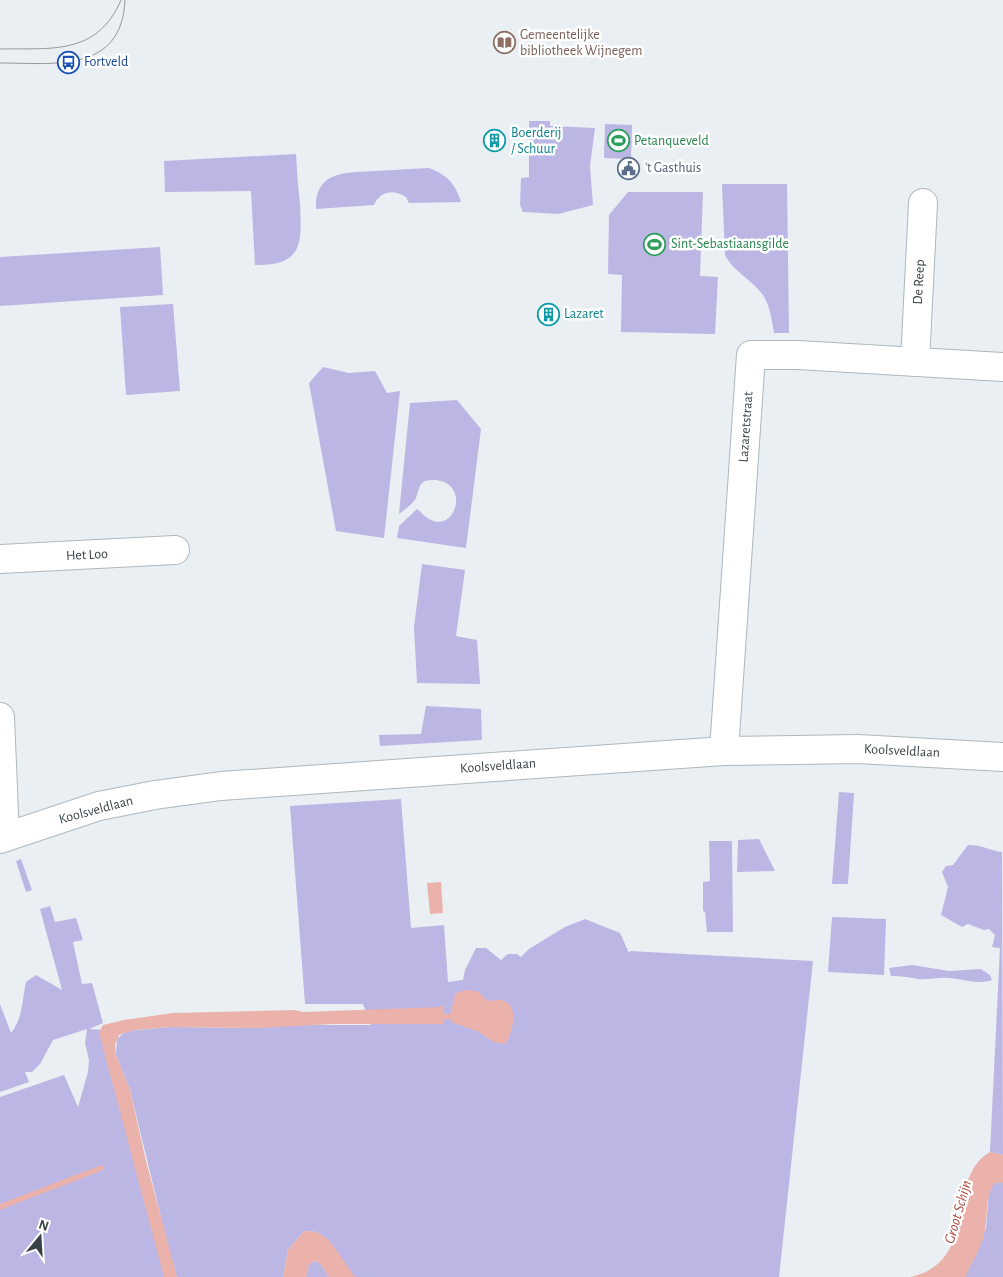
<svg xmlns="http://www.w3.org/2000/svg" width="1003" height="1277" font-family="'Alegreya Sans',sans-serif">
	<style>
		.green { fill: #bcb6e4 }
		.water { fill: #ebb1ab }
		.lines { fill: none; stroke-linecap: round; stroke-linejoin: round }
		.stream { stroke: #ebb1ab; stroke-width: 5.5 }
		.minor-casing { stroke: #adb8be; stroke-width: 30 }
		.minor { stroke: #fff; stroke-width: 28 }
		.tram { stroke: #979797; stroke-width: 1 }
		.labels { text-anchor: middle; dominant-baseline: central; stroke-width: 5; stroke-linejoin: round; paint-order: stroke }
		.education-label { font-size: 14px; fill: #785e54; stroke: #fff; text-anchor: start }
		.transit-label { font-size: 14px; fill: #164399; stroke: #fff; text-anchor: start }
		.culture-label { font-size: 14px; fill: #0d838f; stroke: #fff; text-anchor: start }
		.leisure-label { font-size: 14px; fill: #27864d; stroke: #fff; text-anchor: start }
		.service-label { font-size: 14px; fill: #4e5e75; stroke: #fff; text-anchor: start }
		.street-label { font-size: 14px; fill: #384246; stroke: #fff }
		.water-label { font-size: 15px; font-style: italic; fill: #aa463a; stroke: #fff }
	</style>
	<rect width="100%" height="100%" fill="#e9eff3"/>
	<g class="green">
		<polygon points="529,121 550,121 550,126 595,128 590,166 593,205 558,214 523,212 520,205 521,178 529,177"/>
		<polygon points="605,124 632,125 631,159 604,158"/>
		<path d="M 296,154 C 297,171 298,187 300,204 C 302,243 303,266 255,265 L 251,191 L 165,192 L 164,161 Z"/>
		<path d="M 429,168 C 447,175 455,183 461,202 L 409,203 L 406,197 C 394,189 380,191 374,205 L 316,209 C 315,170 346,173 375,171 C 393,170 411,169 429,168 Z"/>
		<path d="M 722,184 L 787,184 L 789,333 L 774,333 C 772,320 770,306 763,295 C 752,280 733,271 725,255 Z"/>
		<polygon points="628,192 703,192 700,276 718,277 715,334 621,332 622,275 608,274 609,215"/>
		<polygon points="160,247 163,295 0,306 0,257"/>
		<polygon points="173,304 180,391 126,395 120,307"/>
		<polygon points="323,367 349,373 375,371 387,393 400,391 384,538 336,531 309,383"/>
		<path d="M 457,400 L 481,429 L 466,548 L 397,538 L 399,526 L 417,509 C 421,512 425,517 429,519 C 455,534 471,484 436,480 C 433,480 428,480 425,481 C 419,484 418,492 416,498 C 413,504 405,509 399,514 L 410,403 Z"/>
		<polygon points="422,564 465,570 456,636 477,640 480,684 417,683 414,627"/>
		<polygon points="426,706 481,709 482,740 380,746 379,735 421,734"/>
		<polygon points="839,792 854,793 848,884 832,884"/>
		<path d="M 401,799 L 411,928 L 444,925 L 448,982 L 463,980 L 465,970 L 476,948 L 486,948 L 501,960 L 508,954 L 517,954 L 521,957 L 529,949 L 565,927 L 585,919 L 620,933 L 629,953 L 630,951 L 813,961 L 779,1277 L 355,1277 L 317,1232 L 304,1231 L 288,1250 L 283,1277 L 177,1277 L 173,1262 L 164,1277 L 0,1277 L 0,1097 L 64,1075 L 78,1107 L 88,1072 L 89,1060 L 85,1043 L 87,1029 L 53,1040 L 40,1064 L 32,1072 L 25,1072 L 29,1082 L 0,1092 L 0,1004 L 11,1033 C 23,1018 22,1000 26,982 L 36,975 L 62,990 L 40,909 L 50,906 L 55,922 L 76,918 L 83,940 L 73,942 L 82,984 L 92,983 L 103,1023 L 89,1029 L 107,1030 L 113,1064 L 162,1221 L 130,1090 L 116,1055 L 117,1039 L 126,1031 L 170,1027 L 259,1028 L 283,1025 L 371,1025 L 363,1004 L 305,1004 L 290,806 Z"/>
		<polygon points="759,839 775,871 737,872 738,840"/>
		<polygon points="709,841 732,841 733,932 707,932 705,912 703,911 703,882 710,881"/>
		<path d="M 968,845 C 983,845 988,850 1002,852 L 1003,1155 L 990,1152 L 1000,948 L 992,947 L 995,935 L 989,929 L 984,930 L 968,924 L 962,927 L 941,915 L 948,887 L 942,872 L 946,866 L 953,865 Z"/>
		<polygon points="21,859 32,890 26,892 16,861"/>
		<polygon points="832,917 886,919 884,975 828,972"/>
		<path d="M 912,965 L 949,971 L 981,969 L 990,975 L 992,980 C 977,985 964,979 949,978 C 940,977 925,980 918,979 C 908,977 901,976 891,976 L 889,968 Z"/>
		<polygon points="1003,1167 1003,1277 964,1277 986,1228 989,1190"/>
		<polygon points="314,1261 320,1263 329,1277 306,1277 309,1264"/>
	</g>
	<g class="water">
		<polygon points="441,882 443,913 430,914 427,883"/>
		<path d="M 465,990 L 477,991 L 488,1001 C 493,1001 500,999 504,1001 C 520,1007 512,1034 505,1044 L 494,1042 L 477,1031 L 451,1022 L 451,1006 L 453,1005 L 455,994 Z"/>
		<polygon points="444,1003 444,1024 333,1024 259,1028 170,1027 134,1030 119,1035 115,1045 116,1055 130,1090 146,1161 177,1277 164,1277 102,1044 99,1032 103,1025 124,1020 173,1013 294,1010 303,1012 441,1007"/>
		<path d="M 990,1152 L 1003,1155 L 1003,1183 L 994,1183 C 985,1197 988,1214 985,1229 C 982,1247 973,1261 965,1277 L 910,1277 C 981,1262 943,1180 990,1152 Z"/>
		<polygon points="304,1231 317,1232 329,1240 355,1277 329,1277 320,1263 314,1261 309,1264 306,1277 283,1277 288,1250"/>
	</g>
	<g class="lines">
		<g class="stream">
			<polyline points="438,1017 459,1016"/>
			<polyline points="0,1207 101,1168"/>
		</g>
		<defs>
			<g id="minor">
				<polyline points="915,362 923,203"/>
				<polyline points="0,559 175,550"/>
				<polyline points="0,717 5,837"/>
				<polyline points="724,751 751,355 798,355 1003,367"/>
				<polyline points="0,839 99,806 155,795 221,786 724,751 858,749 1003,757"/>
			</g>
		</defs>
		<use href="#minor" class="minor-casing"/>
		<use href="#minor" class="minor"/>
		<g class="tram">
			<path d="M 0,49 C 51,48 97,56 121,0"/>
			<path d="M 0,63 C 53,63 122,74 125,0"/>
		</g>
	</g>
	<defs>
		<symbol id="library-ring" viewBox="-11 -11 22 22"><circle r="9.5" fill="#fff" stroke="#8d6e63" stroke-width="1.5"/><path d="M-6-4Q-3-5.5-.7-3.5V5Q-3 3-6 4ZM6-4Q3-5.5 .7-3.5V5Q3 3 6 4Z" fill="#8d6e63"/></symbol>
		<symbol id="bus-ring" viewBox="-11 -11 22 22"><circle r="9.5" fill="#fff" stroke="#1a4fb4" stroke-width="1.5"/><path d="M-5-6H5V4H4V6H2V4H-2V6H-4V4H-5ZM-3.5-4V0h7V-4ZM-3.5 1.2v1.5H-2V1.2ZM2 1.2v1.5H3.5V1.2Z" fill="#1a4fb4"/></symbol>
		<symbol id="building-ring" viewBox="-11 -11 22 22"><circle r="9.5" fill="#fff" stroke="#0f9aa8" stroke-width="1.5"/><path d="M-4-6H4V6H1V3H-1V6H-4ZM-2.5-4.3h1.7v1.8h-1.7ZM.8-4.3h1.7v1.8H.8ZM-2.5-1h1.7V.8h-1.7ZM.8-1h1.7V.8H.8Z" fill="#0f9aa8"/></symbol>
		<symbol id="stadium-ring" viewBox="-11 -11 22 22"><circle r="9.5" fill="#fff" stroke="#2e9e5b" stroke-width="1.5"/><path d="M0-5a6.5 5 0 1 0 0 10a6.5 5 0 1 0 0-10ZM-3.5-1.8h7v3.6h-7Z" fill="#2e9e5b"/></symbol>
		<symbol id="civic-ring" viewBox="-11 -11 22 22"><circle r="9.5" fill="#fff" stroke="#5c6f8a" stroke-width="1.5"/><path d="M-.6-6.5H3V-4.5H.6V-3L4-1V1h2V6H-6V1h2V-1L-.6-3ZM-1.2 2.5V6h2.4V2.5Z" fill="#5c6f8a"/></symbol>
	</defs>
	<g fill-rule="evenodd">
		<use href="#library-ring" x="492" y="30" width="25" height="25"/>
		<use href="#bus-ring" x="56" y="50" width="25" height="25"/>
		<use href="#building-ring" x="482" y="128" width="25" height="25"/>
		<use href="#stadium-ring" x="606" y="128" width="25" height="25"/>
		<use href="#civic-ring" x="616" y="156" width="25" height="25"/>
		<use href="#stadium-ring" x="642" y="232" width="25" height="25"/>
		<use href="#building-ring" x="536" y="302" width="25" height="25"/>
	</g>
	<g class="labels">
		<g class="education-label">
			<text x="520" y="35">Gemeentelijke<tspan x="520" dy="16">bibliotheek Wijnegem</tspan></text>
		</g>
		<g class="transit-label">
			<text x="84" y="62">Fortveld</text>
		</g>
		<g class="culture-label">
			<text x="511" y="133">Boerderij<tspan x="511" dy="16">/ Schuur</tspan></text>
			<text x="564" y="314">Lazaret</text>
		</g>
		<g class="leisure-label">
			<text x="634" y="141">Petanqueveld</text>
			<text x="671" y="244">Sint-Sebastiaansgilde</text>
		</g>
		<g class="service-label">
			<text x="645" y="168">'t Gasthuis</text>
		</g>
		<g class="street-label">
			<text transform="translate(919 282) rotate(-87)">De Reep</text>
			<text transform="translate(746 427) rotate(-86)">Lazaretstraat</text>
			<text transform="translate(87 555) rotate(-3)">Het Loo</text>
			<text transform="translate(902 751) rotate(3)">Koolsveldlaan</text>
			<text transform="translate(498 766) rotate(-4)">Koolsveldlaan</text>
			<text transform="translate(96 810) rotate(-15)">Koolsveldlaan</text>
		</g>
		<g class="water-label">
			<text transform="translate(958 1212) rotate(-74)">Groot Schijn</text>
		</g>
	</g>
	<g transform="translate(40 1237) rotate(18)" stroke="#ffffff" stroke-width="4" paint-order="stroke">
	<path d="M0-4L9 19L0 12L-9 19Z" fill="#384246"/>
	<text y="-8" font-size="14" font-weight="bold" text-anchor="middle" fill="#384246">N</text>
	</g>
</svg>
